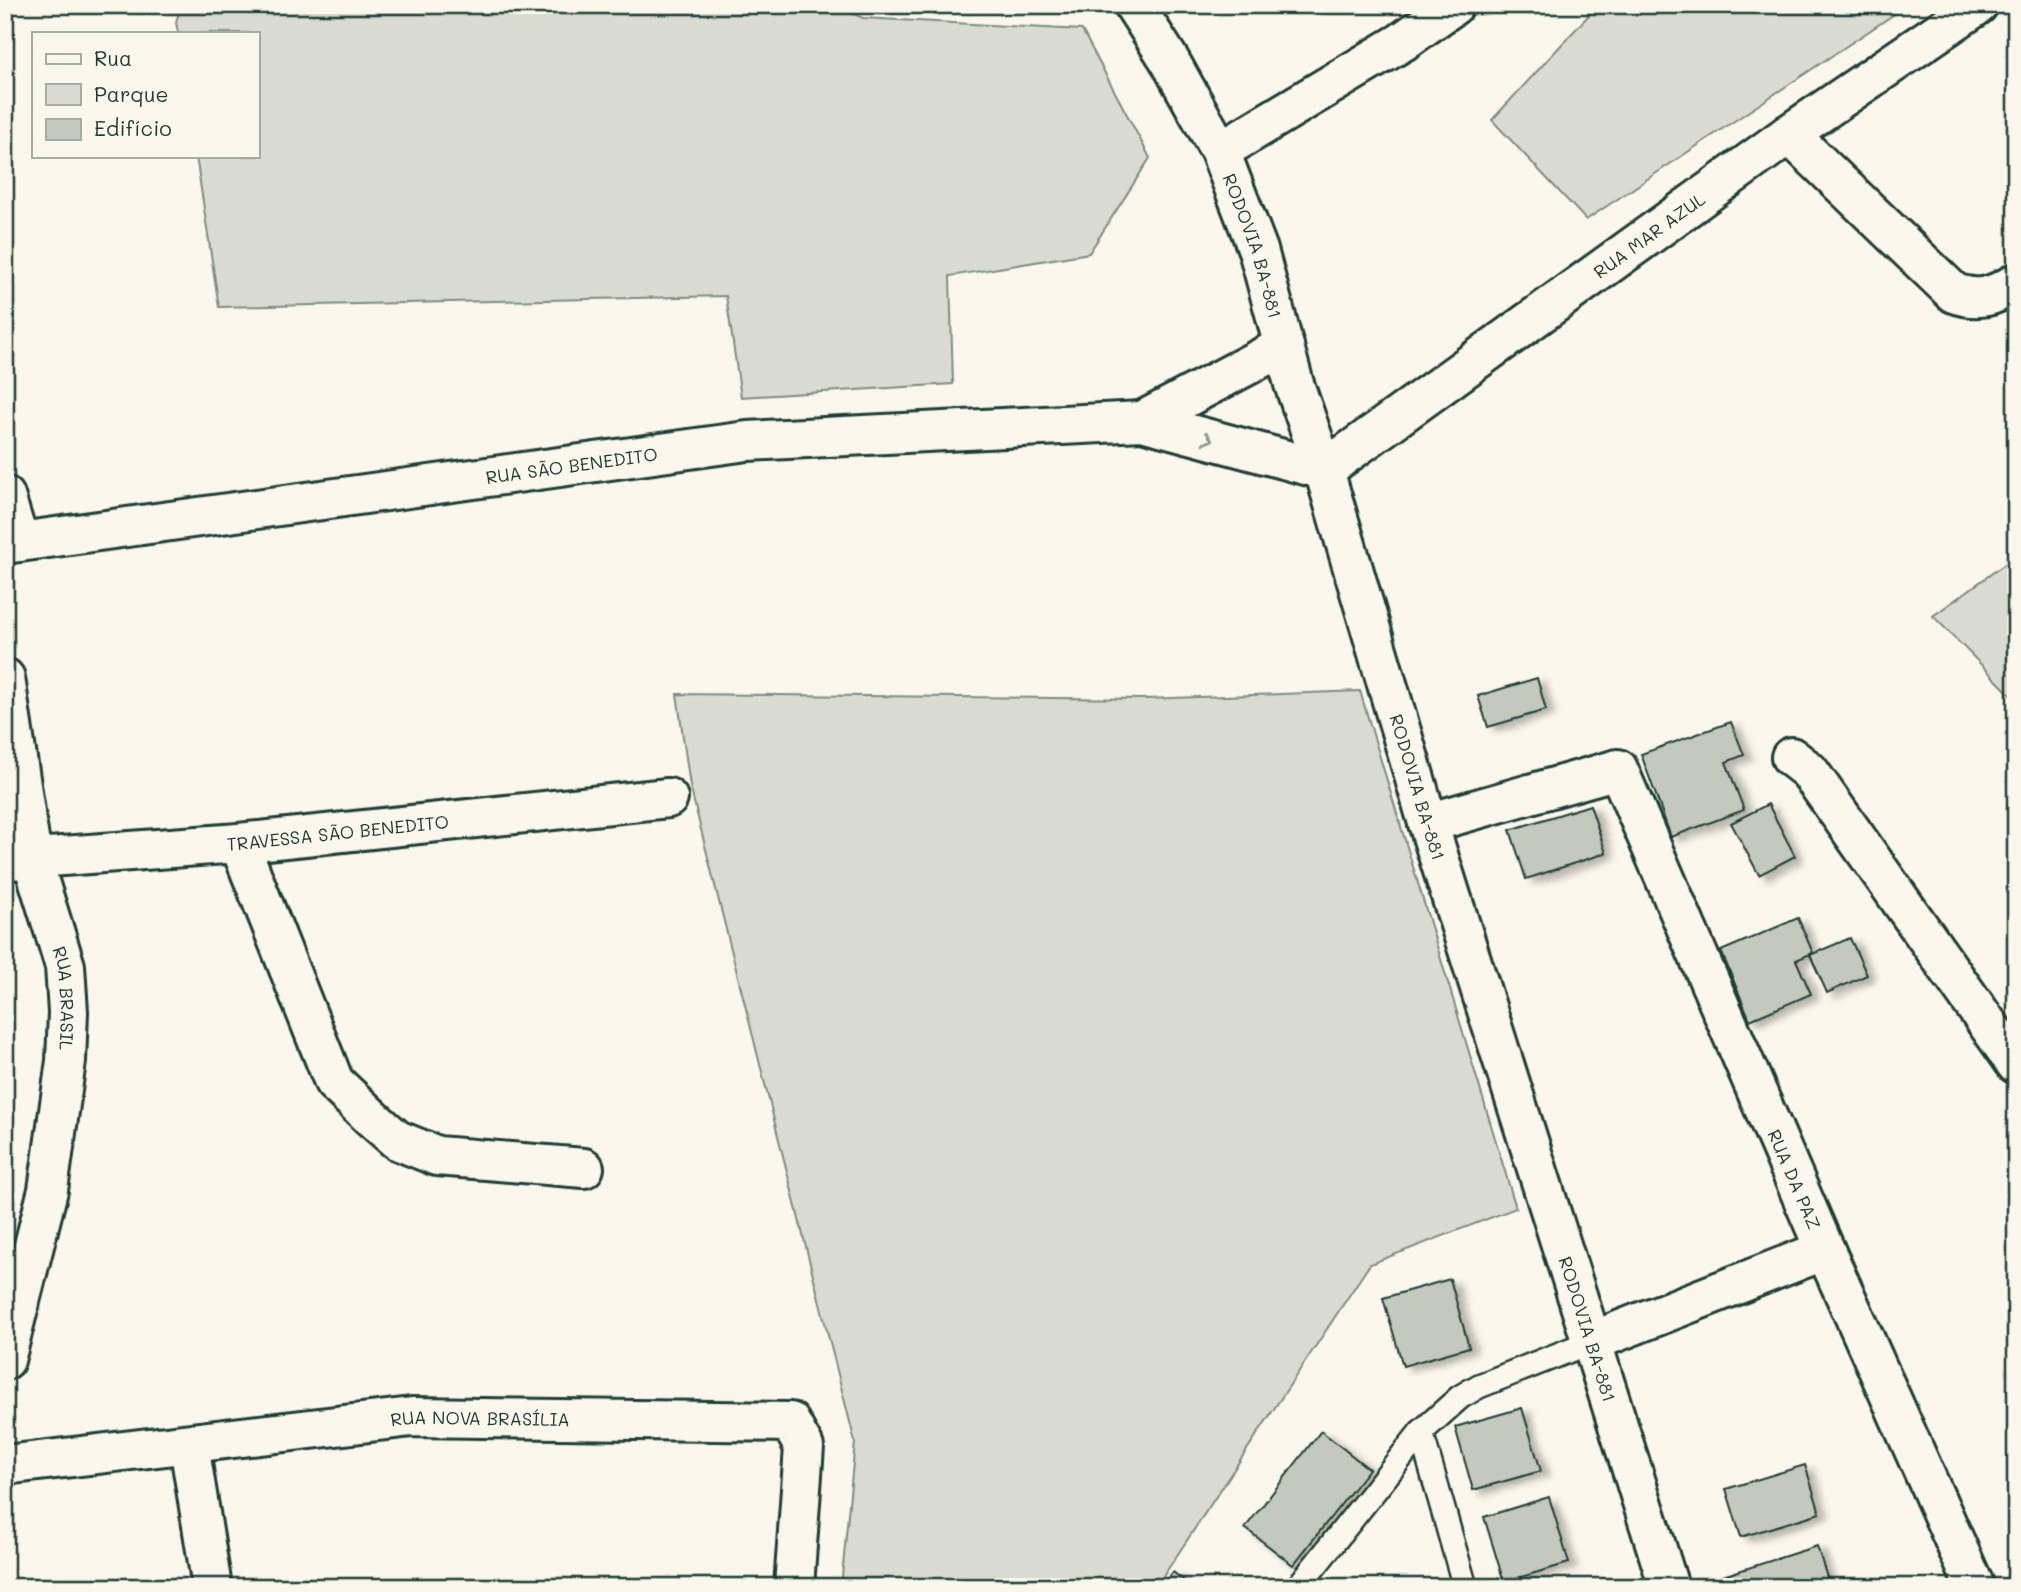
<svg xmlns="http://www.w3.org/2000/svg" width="2021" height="1592" font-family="Mali,sans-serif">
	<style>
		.green { fill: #dbdcd1; stroke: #7d8c82; stroke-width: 2 }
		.building { fill: #c4c9be; stroke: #1f3d34; stroke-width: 2; filter: url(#shadow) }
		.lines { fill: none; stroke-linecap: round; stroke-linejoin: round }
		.service-casing { stroke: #1f3d34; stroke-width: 28 }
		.minor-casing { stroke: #1f3d34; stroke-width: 44 }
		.tertiary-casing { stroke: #1f3d34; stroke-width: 44 }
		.primary-casing { stroke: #1f3d34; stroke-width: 44 }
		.service { stroke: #fbf7ec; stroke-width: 23 }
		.minor { stroke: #fbf7ec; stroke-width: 38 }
		.tertiary { stroke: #fbf7ec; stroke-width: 38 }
		.primary { stroke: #fbf7ec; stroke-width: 38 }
		.oneway { stroke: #8d9a90 }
		.labels { text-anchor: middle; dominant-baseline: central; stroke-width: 5; stroke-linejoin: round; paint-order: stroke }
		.street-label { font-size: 18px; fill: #1f3d34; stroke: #fbf7ec }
	</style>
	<defs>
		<filter id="shadow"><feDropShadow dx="8" dy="4.5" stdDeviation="3.5" flood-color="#0004"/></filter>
	</defs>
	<rect width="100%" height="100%" fill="#fbf7ec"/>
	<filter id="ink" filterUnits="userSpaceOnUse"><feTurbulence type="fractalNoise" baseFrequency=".0143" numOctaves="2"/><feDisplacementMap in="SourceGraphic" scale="14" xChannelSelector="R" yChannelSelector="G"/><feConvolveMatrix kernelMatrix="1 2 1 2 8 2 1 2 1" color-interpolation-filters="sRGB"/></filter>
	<g filter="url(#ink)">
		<g class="green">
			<polygon points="181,5 834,5 863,18 1082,30 1150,158 1089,253 950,276 953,384 741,397 726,296 219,307 196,156 257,156 257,33 178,33 176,22"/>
			<polygon points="1598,5 1908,5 1586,220 1492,120"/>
			<polygon points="2016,556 2016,700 1933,616"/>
			<polygon points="1360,691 1516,1208 1370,1264 1156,1587 841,1587 855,1442 690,786 677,694 1145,699"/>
		</g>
		<g class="building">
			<polygon points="1537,678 1546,710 1488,727 1478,696"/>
			<polygon points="1731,722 1744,755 1726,762 1744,810 1671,837 1641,754"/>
			<polygon points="1768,804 1795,856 1759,875 1731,823"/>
			<polygon points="1590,805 1606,853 1526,879 1510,830"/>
			<polygon points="1798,918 1813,953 1796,960 1811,994 1750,1020 1721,951"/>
			<polygon points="1850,938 1867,975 1827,993 1810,955"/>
			<polygon points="1450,1279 1469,1347 1403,1366 1383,1298"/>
			<polygon points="1522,1408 1541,1471 1473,1490 1455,1427"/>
			<polygon points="1321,1431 1369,1469 1293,1565 1245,1528"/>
			<polygon points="1805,1465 1820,1513 1741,1537 1726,1489"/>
			<polygon points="1549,1497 1569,1563 1504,1582 1484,1517"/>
			<polygon points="1817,1546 1830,1587 1723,1587 1720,1577"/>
			<polygon points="1173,1572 1192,1587 1161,1587"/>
		</g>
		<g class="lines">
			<defs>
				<g id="service">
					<polyline points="1421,1432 1465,1587"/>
					<polyline points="1298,1587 1421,1432 1460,1397 1479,1386 1593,1341"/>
				</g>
				<g id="minor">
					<path d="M 1789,134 L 1954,293 C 1979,302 1994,296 2016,283"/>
					<polyline points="1220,151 1402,42 1454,5"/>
					<path id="s1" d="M 1324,470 L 1789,134 L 1978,5"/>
					<polyline points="5,496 19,542"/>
					<path id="s2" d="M 5,678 L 32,859 L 65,966 L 68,1012 L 66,1061 L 48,1190 L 5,1360"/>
					<polyline points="1791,757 1809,771 2016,1064"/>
					<path id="s3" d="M 1428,823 L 1618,769 L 1825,1250 L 1975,1587"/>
					<polyline points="239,843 334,1082 373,1119 397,1140 437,1156 584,1168"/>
					<path id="s4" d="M 8,860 L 239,843 L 668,798"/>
					<polyline points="1593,1341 1825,1250"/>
					<polyline points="189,1445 212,1587"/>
					<path id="s5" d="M 5,1465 L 412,1417 L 790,1422 L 804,1447 L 794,1587"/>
				</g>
				<g id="tertiary">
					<polyline points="1142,421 1284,346"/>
					<path id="s6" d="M 5,544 L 747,441 L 1142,421 L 1324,470"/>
				</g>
				<g id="primary">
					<path id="s7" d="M 1134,5 L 1170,61 L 1220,151 L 1258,250 L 1294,384 L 1324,470 L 1428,823 L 1669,1587"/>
				</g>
			</defs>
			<use href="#service" class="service-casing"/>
			<use href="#minor" class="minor-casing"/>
			<use href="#tertiary" class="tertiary-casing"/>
			<use href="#primary" class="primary-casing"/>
			<use href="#service" class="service"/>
			<use href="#minor" class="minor"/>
			<use href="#tertiary" class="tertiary"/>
			<use href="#primary" class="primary"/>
		</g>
		<defs><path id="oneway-chevron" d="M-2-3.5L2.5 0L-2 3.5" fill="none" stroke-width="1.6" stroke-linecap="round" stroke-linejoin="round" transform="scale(1.75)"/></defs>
		<use class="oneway" href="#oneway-chevron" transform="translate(1208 439) rotate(15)"/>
	</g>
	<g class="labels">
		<g class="street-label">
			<text stroke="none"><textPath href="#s1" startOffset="401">RUA MAR AZUL</textPath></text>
			<text stroke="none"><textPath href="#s7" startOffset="270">RODOVIA BA-881</textPath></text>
			<text stroke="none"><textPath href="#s6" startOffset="572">RUA SÃO BENEDITO</textPath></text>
			<text stroke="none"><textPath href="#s7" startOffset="836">RODOVIA BA-881</textPath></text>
			<text stroke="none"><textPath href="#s4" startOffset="331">TRAVESSA SÃO BENEDITO</textPath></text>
			<text stroke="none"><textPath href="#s2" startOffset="327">RUA BRASIL</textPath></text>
			<text stroke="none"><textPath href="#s3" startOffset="644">RUA DA PAZ</textPath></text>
			<text stroke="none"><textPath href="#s7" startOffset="1404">RODOVIA BA-881</textPath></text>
			<text stroke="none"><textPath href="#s5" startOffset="478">RUA NOVA BRASÍLIA</textPath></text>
		</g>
	</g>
	<rect width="2021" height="1592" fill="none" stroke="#fbf7ec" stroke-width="28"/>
	<rect x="14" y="14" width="1993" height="1564" fill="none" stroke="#1f3d34" stroke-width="2.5" filter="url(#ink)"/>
	<rect x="32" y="32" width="228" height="126" fill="#fbf7ec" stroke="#a3ada2" stroke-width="2"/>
	<rect x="46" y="54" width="35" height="10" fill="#fbf7ec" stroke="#a3ada2" stroke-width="2"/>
	<text x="94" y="66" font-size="21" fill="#1f3d34">Rua</text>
	<rect x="46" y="84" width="35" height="21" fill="#dbdcd1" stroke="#a3ada2" stroke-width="2"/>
	<text x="94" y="102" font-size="21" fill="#1f3d34">Parque</text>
	<rect x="46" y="119" width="35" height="21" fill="#c4c9be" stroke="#a3ada2" stroke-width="2"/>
	<text x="94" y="136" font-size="21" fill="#1f3d34">Edifício</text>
</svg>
